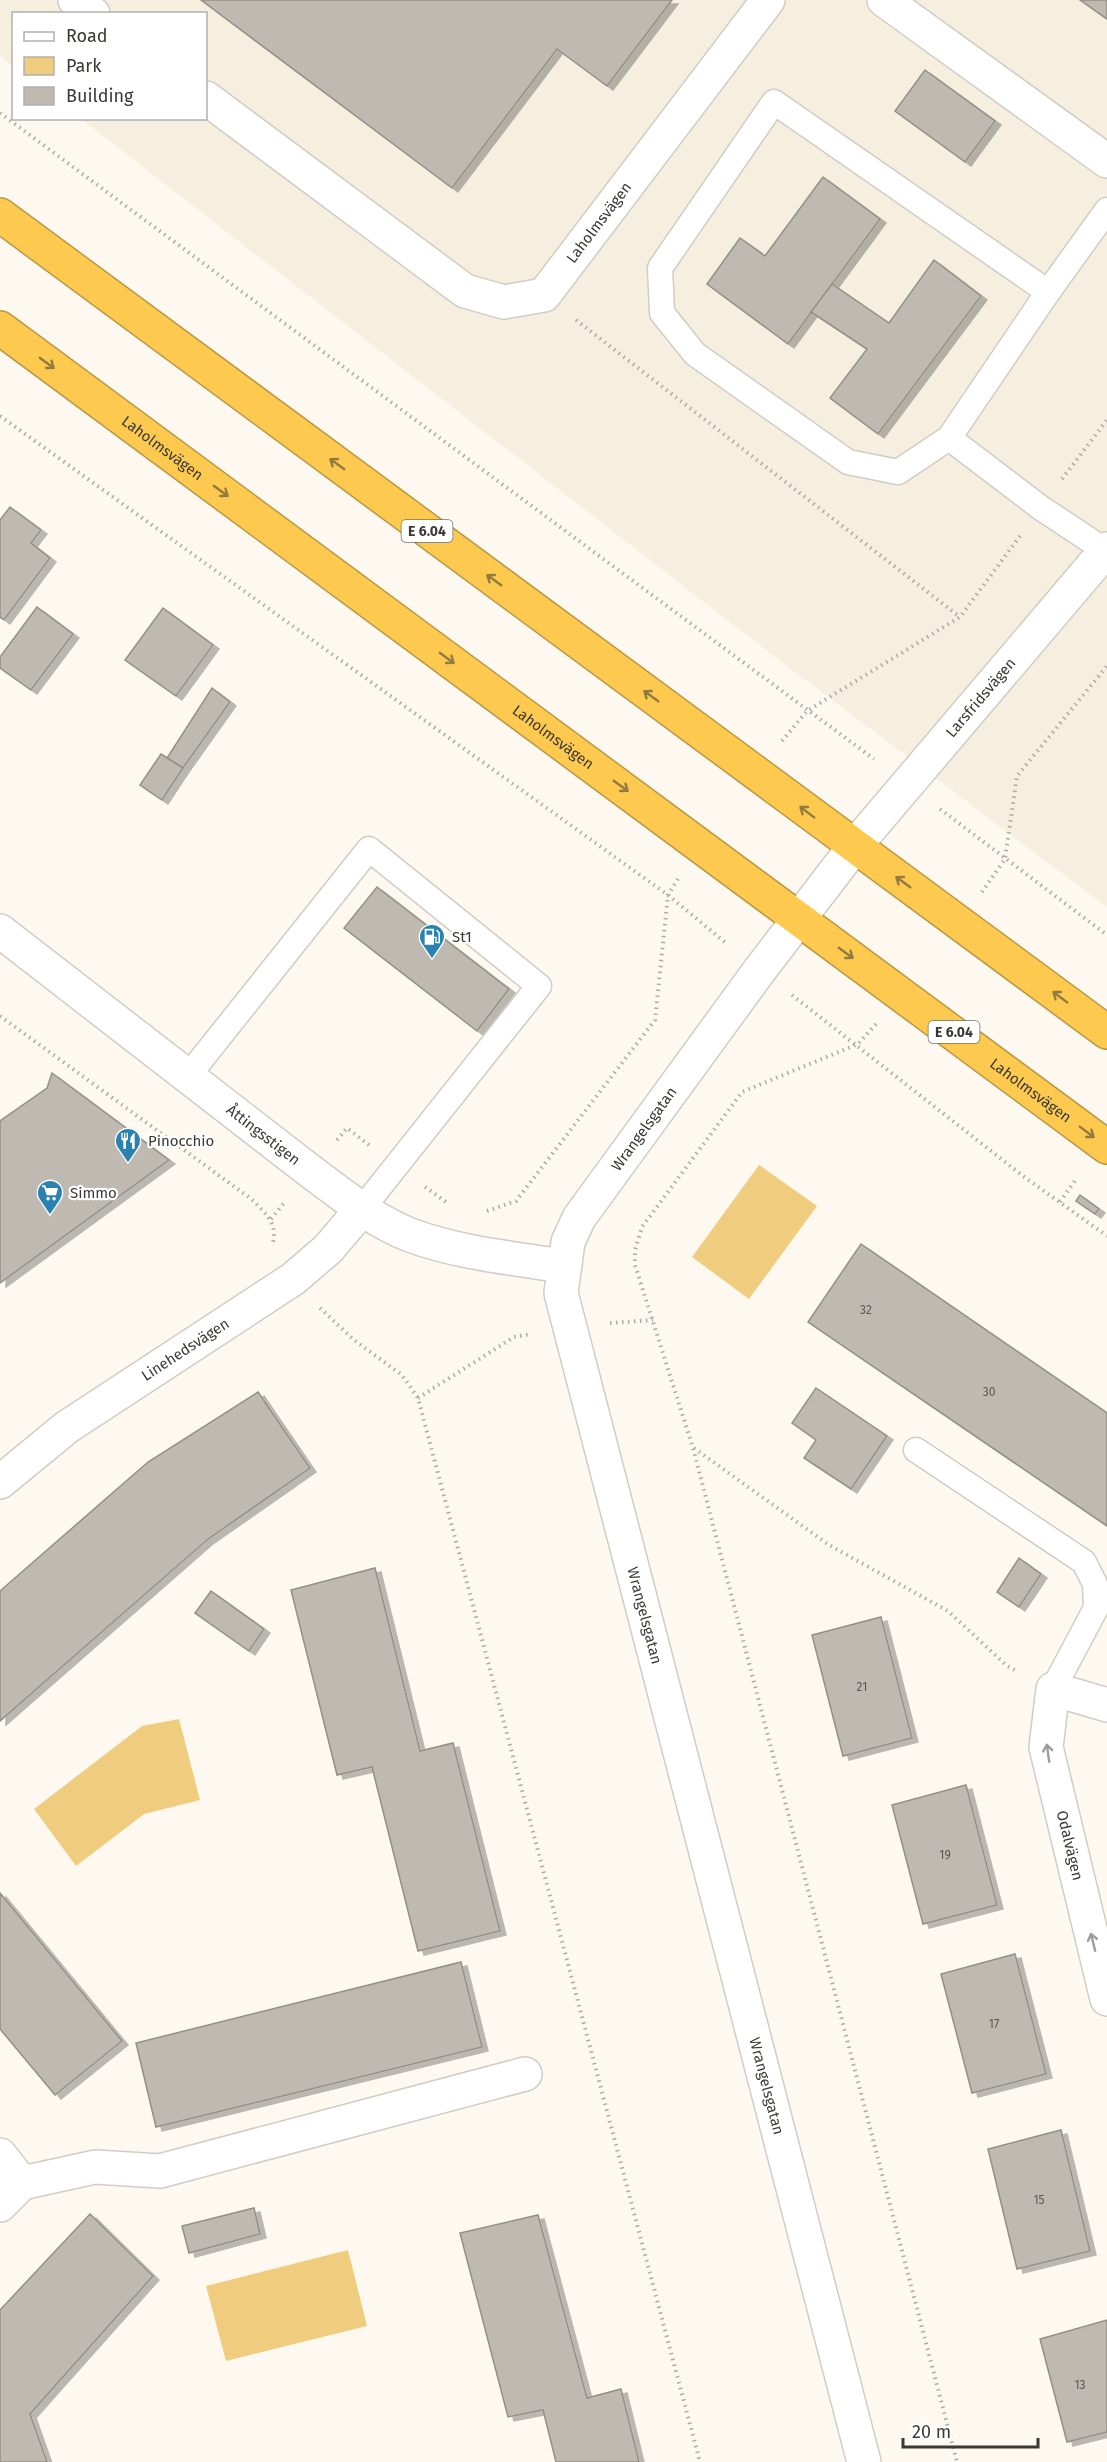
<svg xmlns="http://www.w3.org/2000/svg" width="1107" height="2462" font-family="'Fira Sans',sans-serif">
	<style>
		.built { fill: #f6efdf }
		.green { fill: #f0cd7e }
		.building { fill: #bebab2; stroke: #949088; stroke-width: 1.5; filter: url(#shadow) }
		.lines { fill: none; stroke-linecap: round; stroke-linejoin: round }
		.lane-casing { stroke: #d1cdc5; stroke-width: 27 }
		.street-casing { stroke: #d1cdc5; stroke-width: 36 }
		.secondary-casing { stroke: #d1cdc5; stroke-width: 36 }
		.highway-casing { stroke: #b99746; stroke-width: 36 }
		.path { stroke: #adaba4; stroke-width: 4; stroke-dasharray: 1.5 4.5; stroke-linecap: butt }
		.lane { stroke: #fff; stroke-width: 24 }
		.street { stroke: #fff; stroke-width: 33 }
		.secondary { stroke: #fff; stroke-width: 33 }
		.highway { stroke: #fdca4f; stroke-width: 33 }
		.oneway { stroke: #927a41 }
		.oneway2 { stroke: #9c9c9a }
		.labels { text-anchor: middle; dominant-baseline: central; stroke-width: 4.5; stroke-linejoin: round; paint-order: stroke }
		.number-label { font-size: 12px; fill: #5b5954 }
		.shield { fill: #fff; stroke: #757472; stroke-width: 1.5 }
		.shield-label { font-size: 14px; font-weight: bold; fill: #3a3935 }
		.street-label { font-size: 15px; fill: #3a3935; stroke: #fff }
		.poi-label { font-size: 15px; fill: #3a3935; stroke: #fff; text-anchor: start }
	</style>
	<defs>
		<filter id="shadow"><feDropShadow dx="6" dy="4" stdDeviation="0" flood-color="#0004"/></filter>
	</defs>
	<rect width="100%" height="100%" fill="#fdf9f0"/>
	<polygon class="built" points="0,0 1107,0 1107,907 771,654 81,119 206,118 206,14 14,14 13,66 0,56"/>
	<g class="green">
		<polygon points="759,1165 817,1206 749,1299 692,1257"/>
		<polygon points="179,1719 200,1800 144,1814 76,1866 34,1809 142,1726"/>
		<polygon points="348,2250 367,2326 226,2361 206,2286"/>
	</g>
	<g class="building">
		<polygon points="201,0 672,0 607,86 557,49 452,188"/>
		<polygon points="1080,0 1107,0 1107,19"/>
		<polygon points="925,70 995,121 965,162 895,111"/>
		<polygon points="823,177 880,219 788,344 707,284 740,238 765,256"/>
		<polygon points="934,260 981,296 878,434 830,398 867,349 811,312 832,284 889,323"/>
		<polygon points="10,507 41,530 31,543 50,558 4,620 0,617 0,520"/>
		<polygon points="37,607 73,634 31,690 0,668 0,657"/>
		<polygon points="163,608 213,645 176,696 125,660"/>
		<polygon points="212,688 230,702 183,768 167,758"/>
		<polygon points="161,754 183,768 162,800 140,785"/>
		<polygon points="377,887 509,989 477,1031 344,928"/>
		<polygon points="52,1073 169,1160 0,1283 0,1121 47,1088"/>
		<polygon points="1080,1195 1099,1209 1095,1214 1076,1201"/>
		<polygon points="861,1244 1107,1413 1107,1526 808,1322"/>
		<polygon points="816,1388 887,1436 851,1489 804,1458 816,1440 792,1423"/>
		<polygon points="258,1392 310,1468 207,1540 0,1721 0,1591 148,1462"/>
		<polygon points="1019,1558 1041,1574 1019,1607 997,1592"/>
		<polygon points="375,1568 420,1751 453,1743 500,1931 418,1951 372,1767 337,1775 291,1590"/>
		<polygon points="211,1591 264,1629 249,1651 195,1613"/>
		<polygon points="881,1617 912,1738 843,1756 812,1635"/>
		<polygon points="966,1785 997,1905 923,1924 892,1805"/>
		<polygon points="0,1893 122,2041 55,2095 0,2029"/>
		<polygon points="1015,1954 1046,2074 972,2093 941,1974"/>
		<polygon points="461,1962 482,2047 156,2127 136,2043"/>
		<polygon points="1061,2130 1090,2251 1017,2269 988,2149"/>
		<polygon points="254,2208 260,2234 189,2253 182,2226"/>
		<polygon points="90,2214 153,2276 30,2414 47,2462 0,2462 0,2310"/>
		<polygon points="538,2215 587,2398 621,2389 639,2462 556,2462 543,2410 508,2417 460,2233"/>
		<polygon points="1107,2320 1107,2432 1067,2442 1040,2339"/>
	</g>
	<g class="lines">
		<defs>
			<g id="lane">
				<polyline points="1048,292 1107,210"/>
				<polyline points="949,438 1048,292 774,102 660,268 662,313 695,354 848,462 898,472 949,438 1041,508 1106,551"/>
				<polyline points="188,1076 369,849 539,986 362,1209"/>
				<polyline points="916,1450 1084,1562 1095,1584 1096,1608 1053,1689"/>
			</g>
			<g id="street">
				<polyline points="75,0 93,14"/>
				<polyline points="884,0 1107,161"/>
				<path id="s1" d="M 206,98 L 465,291 L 504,302 L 544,295 L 768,0"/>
				<path id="s2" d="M 854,847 L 1107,549"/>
				<path id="s3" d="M 0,931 L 310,1171 C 341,1194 374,1221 410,1235 C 458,1253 512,1258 563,1266"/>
				<path id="s4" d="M 0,1482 L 67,1427 L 293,1279 L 328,1249 L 362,1209"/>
				<path id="s5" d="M 1107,1705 L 1053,1689 L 1046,1747 L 1107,1999"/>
				<polyline points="0,2155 22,2183 0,2205"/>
				<polyline points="22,2183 95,2167 160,2171 525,2074"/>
			</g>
			<g id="secondary">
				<path id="s6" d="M 854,847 L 759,971 L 579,1218 L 568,1242 L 561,1293 L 864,2462"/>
			</g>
			<g id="highway">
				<polyline points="0,215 1107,1032"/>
				<path id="s7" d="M 0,328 L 1107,1147"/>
			</g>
		</defs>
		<use href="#lane" class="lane-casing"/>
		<use href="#street" class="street-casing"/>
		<use href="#secondary" class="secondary-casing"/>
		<use href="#highway" class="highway-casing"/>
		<g class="path">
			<polyline points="0,113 874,759"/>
			<polyline points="576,320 960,617"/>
			<polyline points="0,416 668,895 727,944"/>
			<polyline points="1062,479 1107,420"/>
			<polyline points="782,741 807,711 960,617 1020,536"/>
			<polyline points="940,809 1107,935"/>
			<polyline points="982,892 1005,859 1017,776 1107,666"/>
			<polyline points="792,995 1023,1176 1107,1236"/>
			<path d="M 0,1016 L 250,1198 C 263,1211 278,1222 273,1242"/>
			<polyline points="876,1024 858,1044 742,1092 642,1227 635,1250 635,1265 693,1448 957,2462"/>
			<polyline points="337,1140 347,1128 369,1145"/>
			<polyline points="425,1187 446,1202"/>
			<polyline points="1060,1202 1077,1178"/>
			<polyline points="487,1211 516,1201 655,1020 668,895 678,879"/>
			<polyline points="271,1219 284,1203"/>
			<polyline points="320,1308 354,1340 402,1375 418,1398 700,2462"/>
			<polyline points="610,1323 653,1320"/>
			<polyline points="418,1398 514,1337 531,1334"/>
			<polyline points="694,1448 829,1545 948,1611 1007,1666 1017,1671"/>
		</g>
		<use href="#lane" class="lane"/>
		<use href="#street" class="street"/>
		<use href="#secondary" class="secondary"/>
		<use href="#highway" class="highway"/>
	</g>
	<defs><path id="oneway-shaft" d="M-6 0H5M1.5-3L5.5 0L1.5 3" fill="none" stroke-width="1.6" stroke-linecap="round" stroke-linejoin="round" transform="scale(1.5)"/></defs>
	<g class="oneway">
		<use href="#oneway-shaft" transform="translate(47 363) rotate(36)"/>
		<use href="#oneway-shaft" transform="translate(337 464) rotate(-144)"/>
		<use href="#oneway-shaft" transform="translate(221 491) rotate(36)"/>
		<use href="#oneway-shaft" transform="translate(494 580) rotate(-144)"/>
		<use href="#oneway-shaft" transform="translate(447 658) rotate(36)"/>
		<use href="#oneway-shaft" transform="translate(651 696) rotate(-144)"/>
		<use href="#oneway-shaft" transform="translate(621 786) rotate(36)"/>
		<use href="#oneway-shaft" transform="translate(807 812) rotate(-143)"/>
		<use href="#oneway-shaft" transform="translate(903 882) rotate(-144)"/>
		<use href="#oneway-shaft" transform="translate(846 953) rotate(36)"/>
		<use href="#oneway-shaft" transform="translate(1060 997) rotate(-143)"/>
		<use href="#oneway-shaft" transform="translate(1087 1132) rotate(37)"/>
	</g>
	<g class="oneway2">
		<use href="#oneway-shaft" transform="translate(1048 1753) rotate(-98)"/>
		<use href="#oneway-shaft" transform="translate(1093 1942) rotate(-104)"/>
	</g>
	<defs>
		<symbol id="fuel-pin" viewBox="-11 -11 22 30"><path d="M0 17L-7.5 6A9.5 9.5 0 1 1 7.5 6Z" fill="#2a82b1" stroke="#fff"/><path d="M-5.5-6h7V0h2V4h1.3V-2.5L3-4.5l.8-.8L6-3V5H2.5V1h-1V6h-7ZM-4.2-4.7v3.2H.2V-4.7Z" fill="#fff"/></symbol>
		<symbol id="restaurant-pin" viewBox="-11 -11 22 30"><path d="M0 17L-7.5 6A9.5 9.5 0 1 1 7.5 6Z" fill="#2a82b1" stroke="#fff"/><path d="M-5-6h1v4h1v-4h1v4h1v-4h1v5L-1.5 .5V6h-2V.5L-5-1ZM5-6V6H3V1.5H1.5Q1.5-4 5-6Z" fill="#fff"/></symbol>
		<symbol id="supermarket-pin" viewBox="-11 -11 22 30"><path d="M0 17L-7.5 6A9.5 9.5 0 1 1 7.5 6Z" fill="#2a82b1" stroke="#fff"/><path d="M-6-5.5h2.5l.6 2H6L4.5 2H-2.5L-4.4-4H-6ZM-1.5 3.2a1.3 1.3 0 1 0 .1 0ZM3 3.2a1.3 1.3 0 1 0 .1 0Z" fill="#fff"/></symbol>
	</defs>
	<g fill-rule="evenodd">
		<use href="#fuel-pin" x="417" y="922" width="30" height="40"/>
		<use href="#restaurant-pin" x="113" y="1126" width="30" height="40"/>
		<use href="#supermarket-pin" x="35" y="1178" width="30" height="40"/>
	</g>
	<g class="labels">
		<g class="number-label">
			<text x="866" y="1310">32</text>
			<text x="989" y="1392">30</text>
			<text x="862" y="1687">21</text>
			<text x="945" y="1855">19</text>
			<text x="994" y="2024">17</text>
			<text x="1039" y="2200">15</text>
			<text x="1080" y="2385">13</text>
		</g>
		<g class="shield">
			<rect x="401.5" y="520" width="51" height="22" rx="4.5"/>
			<rect x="928.5" y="1021" width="51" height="22" rx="4.5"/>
		</g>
		<g class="shield-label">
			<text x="427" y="531">E 6.04</text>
			<text x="954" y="1032">E 6.04</text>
		</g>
		<g class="street-label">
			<text stroke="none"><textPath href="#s1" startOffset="495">Laholmsvägen</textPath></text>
			<text stroke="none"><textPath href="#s7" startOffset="202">Laholmsvägen</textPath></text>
			<text stroke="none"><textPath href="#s2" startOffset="196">Larsfridsvägen</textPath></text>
			<text stroke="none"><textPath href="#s7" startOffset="688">Laholmsvägen</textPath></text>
			<text stroke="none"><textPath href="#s7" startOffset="1282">Laholmsvägen</textPath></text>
			<text transform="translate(644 1129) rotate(-54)">Wrangelsgatan</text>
			<text stroke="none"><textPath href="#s3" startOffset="333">Åttingsstigen</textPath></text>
			<text stroke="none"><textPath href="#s4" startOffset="228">Linehedsvägen</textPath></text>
			<text stroke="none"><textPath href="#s6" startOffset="873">Wrangelsgatan</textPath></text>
			<text stroke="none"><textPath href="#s5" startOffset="216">Odalvägen</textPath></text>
			<text stroke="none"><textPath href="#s6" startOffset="1359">Wrangelsgatan</textPath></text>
		</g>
		<g class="poi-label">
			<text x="452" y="937">St1</text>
			<text x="148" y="1141">Pinocchio</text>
			<text x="70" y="1193">Simmo</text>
		</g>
	</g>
	<rect x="12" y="12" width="195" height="108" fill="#ffffff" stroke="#b0b0ae" stroke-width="1.5"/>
	<rect x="24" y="32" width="30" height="9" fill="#ffffff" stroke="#b0b0ae" stroke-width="1.5"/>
	<text x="66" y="42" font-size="18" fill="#3a3935">Road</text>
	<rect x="24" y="57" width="30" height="18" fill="#f0cd7e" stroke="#b0b0ae" stroke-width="1.5"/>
	<text x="66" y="72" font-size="18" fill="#3a3935">Park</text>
	<rect x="24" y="87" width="30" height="18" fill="#bebab2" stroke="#b0b0ae" stroke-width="1.5"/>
	<text x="66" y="102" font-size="18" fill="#3a3935">Building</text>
	<path d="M903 2438v9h135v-9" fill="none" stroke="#3a3935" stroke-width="3"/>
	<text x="912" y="2438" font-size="18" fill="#3a3935" stroke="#ffffff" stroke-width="4.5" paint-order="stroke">20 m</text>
</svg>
